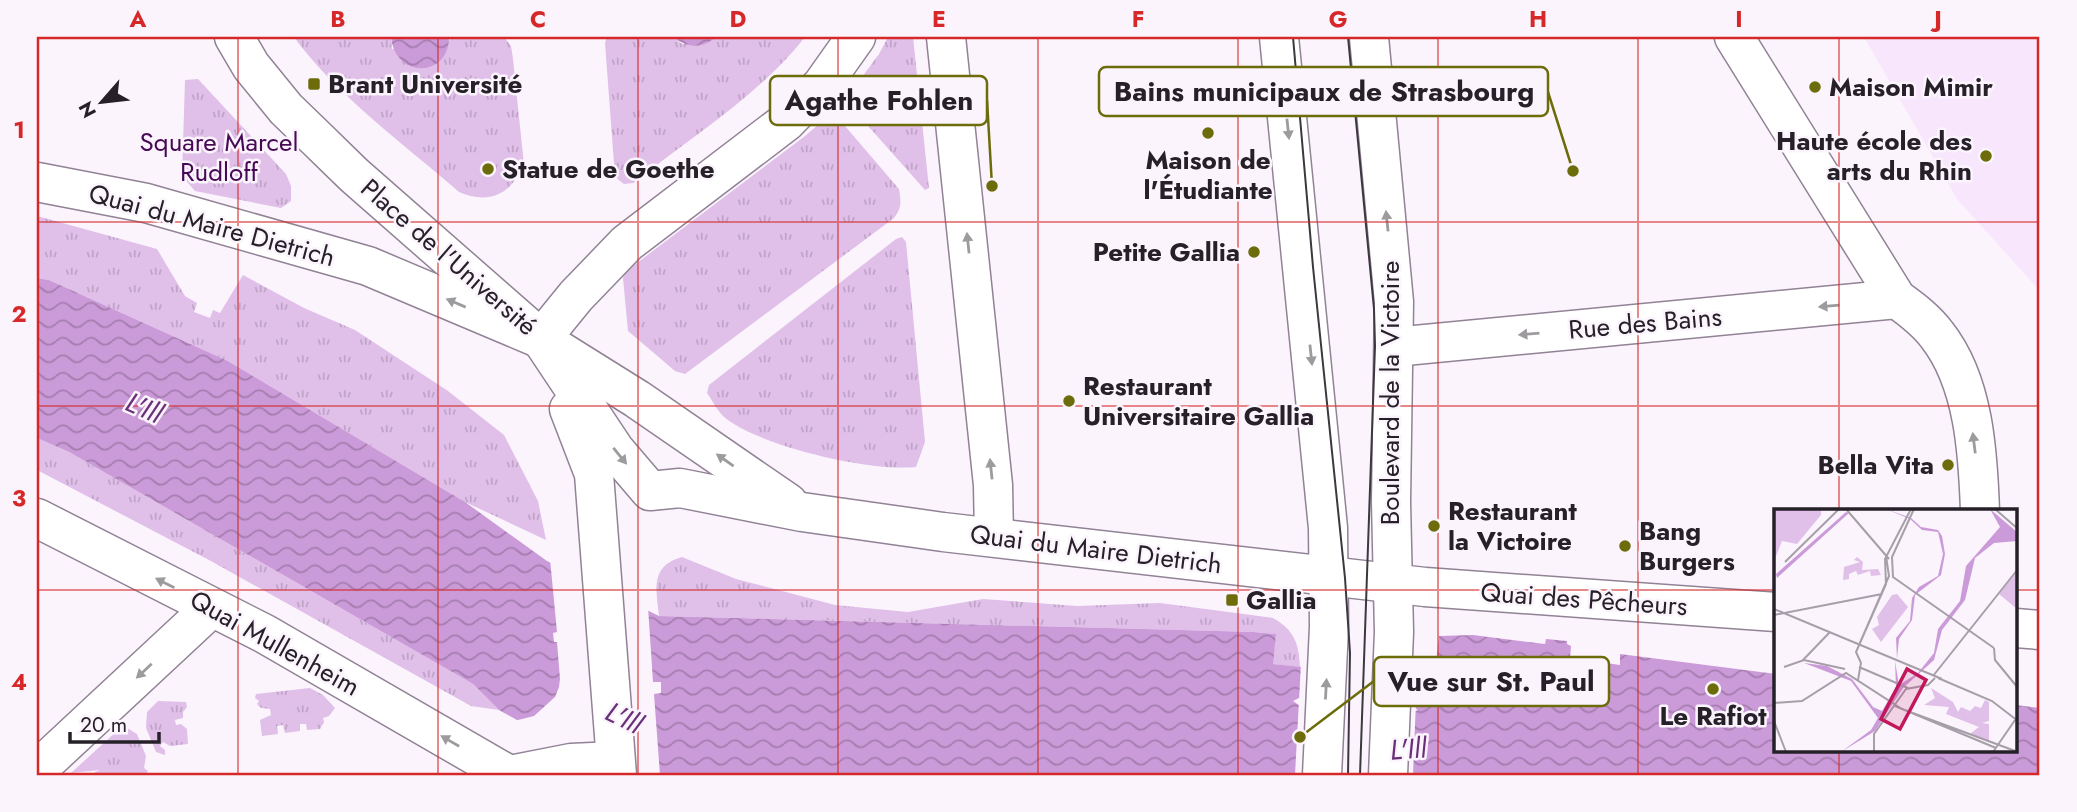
<svg xmlns="http://www.w3.org/2000/svg" width="2077" height="812" font-family="Jost,sans-serif">
	<style>
		.built { fill: #f8e6fc }
		.grass { fill: url(#grass-tufts) }
		.water { fill: url(#water-waves); fill-rule: evenodd }
		.pier { fill: #fbf4fd; fill-rule: evenodd }
		.lines { fill: none; stroke-linecap: round; stroke-linejoin: round }
		.minor-casing { stroke: #918295; stroke-width: 41 }
		.minor { stroke: #fff; stroke-width: 38 }
		.tram { stroke: #3d373f; stroke-width: 2 }
		.oneway { fill: #9d9b9e }
		.grid { fill: none; stroke: #d62828; stroke-width: 2; stroke-opacity: 0.55 }
		.poi-dot { fill: #6c6c0b; stroke: #fbf4fd; stroke-width: 2.5 }
		.labels { text-anchor: middle; dominant-baseline: central; stroke-width: 5; stroke-linejoin: round; paint-order: stroke }
		.poi-label { font-size: 26px; font-weight: bold; fill: #262028; stroke: #fbf4fd; text-anchor: start }
		.park-label { font-size: 26px; fill: #470955; stroke: #fbf4fd }
		.street-label { font-size: 26px; fill: #262028; stroke: #fbf4fd }
		.water-label { font-size: 28px; font-style: italic; fill: #692f78; stroke: #fbf4fd }
		.inset-road { fill: none; stroke: #a69fa8; stroke-width: 2 }
		.view { fill: #c2185b; fill-opacity: 0.15; stroke: #c2185b; stroke-width: 3.5 }
		.inset-edge { fill: none; stroke: #262028; stroke-width: 3.5 }
		.leader { fill: none; stroke: #6c6c0b; stroke-width: 2.5 }
		.callout-dot { fill: #6c6c0b; stroke: #fbf4fd; stroke-width: 2.5 }
		.callout { fill: #fbf4fd; stroke: #6c6c0b; stroke-width: 2.5 }
		.callout-label { font-size: 28px; text-anchor: middle; font-weight: bold; fill: #262028 }
		.neatline { fill: none; stroke: #d62828; stroke-width: 2.5 }
		.grid-label { font-size: 23px; text-anchor: middle; font-weight: bold; fill: #d62828 }
	</style>
	<defs>
		<pattern id="grass-tufts" width="24" height="20" patternUnits="userSpaceOnUse" patternTransform="scale(1.75)"><rect width="24" height="20" fill="#e0bfe9"/><path d="M3 7l-1-3M5 7V3M7 7l1-3M15 17l-1-3M17 17v-4M19 17l1-3" fill="none" stroke="#c0a4c8"/></pattern>
		<pattern id="water-waves" width="16" height="10" patternUnits="userSpaceOnUse" patternTransform="scale(1.75)"><rect width="16" height="10" fill="#cb9ad8"/><path d="M0 5q4-4 8 0t8 0" fill="none" stroke="#a57daf"/></pattern>
	</defs>
	<rect width="100%" height="100%" fill="#fbf4fd"/>
	<polygon class="built" points="1864,37 2040,37 2040,291 1957,199"/>
	<g class="grass">
		<path d="M 294,37 L 391,37 L 392,49 L 450,40 L 449,37 L 504,37 L 511,46 L 513,59 L 524,165 C 520,170 519,175 515,180 C 501,200 479,201 459,192 C 403,143 337,96 294,37 Z"/>
		<path d="M 607,37 L 673,37 L 682,44 L 716,37 L 805,37 C 762,93 689,139 633,183 L 624,184 L 615,177 L 605,43 Z"/>
		<polygon points="888,37 913,37 929,188 925,190 845,100 879,54"/>
		<polygon points="198,79 286,174 291,186 291,201 281,208 195,191 182,176 185,80"/>
		<path d="M 833,112 L 899,189 C 901,201 902,208 894,218 L 685,374 L 675,371 L 628,331 L 623,278 L 625,272 L 805,136 Z"/>
		<polygon points="37,216 157,249 185,296 197,303 194,312 210,318 213,310 220,313 243,275 304,308 355,330 448,391 504,435 538,501 546,540 465,502 228,361 49,280 37,278"/>
		<path d="M 902,237 L 906,242 L 925,442 L 916,467 C 871,472 757,446 723,416 C 717,410 712,400 707,393 L 709,385 L 896,239 Z"/>
		<polygon points="37,438 69,452 473,684 499,710 471,706 209,560 37,470"/>
		<path d="M 682,557 L 736,579 L 835,605 L 908,612 L 983,599 L 1077,606 L 1160,603 L 1273,618 C 1294,630 1299,643 1300,667 L 1272,664 L 1276,634 L 1254,632 L 659,616 C 656,589 650,566 682,557 Z"/>
		<polygon points="310,688 323,695 335,708 329,716 323,718 324,722 320,729 307,730 306,724 300,724 300,731 285,733 283,725 277,726 278,734 262,736 260,720 271,715 270,709 261,708 257,704 259,701 255,698 256,694"/>
		<polygon points="158,701 186,702 187,707 183,712 183,718 175,720 176,725 181,724 187,729 188,744 170,746 163,742 160,746 165,750 165,755 156,752 146,728 147,712"/>
		<polygon points="124,726 137,734 146,756 144,768 148,771 145,775 95,775 95,772 100,770 71,773 118,730"/>
	</g>
	<g class="water">
		<path d="M 391,37 L 449,37 C 449,78 395,79 391,37 Z"/>
		<path d="M 673,37 L 716,37 C 702,49 688,48 673,37 Z"/>
		<path d="M 37,278 L 49,280 L 228,361 L 465,502 L 547,561 L 659,616 L 1254,632 L 1276,634 L 1273,664 L 1434,681 L 1439,636 L 1473,635 L 1545,644 L 1546,639 L 1567,641 L 1567,644 L 1571,646 L 1570,658 L 1620,665 L 1620,654 L 1776,674 L 1776,751 L 2016,751 L 2016,705 L 2040,708 L 2040,775 L 615,775 L 499,710 L 473,684 L 69,452 L 37,438 ZM 1303,696 L 1408,703 L 1418,710 L 1407,715 L 1303,708 L 1293,701 Z"/>
	</g>
	<g class="pier">
		<polygon points="550,559 648,607 653,682 661,682 661,693 654,694 660,775 608,775 498,714 514,721 534,716 555,697 559,687 560,679 557,642 554,642 553,633 557,632"/>
		<path d="M 1301,663 L 1417,676 L 1413,775 L 1295,775 ZM 1304,700 L 1407,707 L 1411,709 L 1407,711 L 1304,705 L 1299,702 Z"/>
	</g>
	<g class="lines">
		<defs>
			<g id="minor">
				<polyline points="234,37 251,66 286,109 316,138 354,175 541,339 615,450 650,491 680,488 802,512 943,532 1425,587 1776,612"/>
				<polyline points="946,37 993,485 994,537"/>
				<polyline points="1279,37 1328,528 1329,627 1322,775"/>
				<polyline points="1369,37 1394,302 1391,502 1394,632 1388,775"/>
				<path d="M 1734,37 L 1897,299 C 1911,309 1926,320 1937,335 C 1974,382 1978,453 1980,511"/>
				<polyline points="37,182 146,203 368,266 541,339 637,399 788,503"/>
				<polyline points="541,339 576,296 627,243 786,122 822,85 856,37"/>
				<polyline points="1394,347 1897,299"/>
				<polyline points="569,409 594,474 617,775"/>
				<polyline points="37,518 265,634 509,775"/>
				<polyline points="2016,628 2040,630"/>
				<polyline points="37,770 211,608"/>
				<polyline points="510,775 571,763 615,761"/>
			</g>
		</defs>
		<use href="#minor" class="minor-casing"/>
		<use href="#minor" class="minor"/>
		<g class="tram">
			<polyline points="1293,37 1313,267 1345,578 1350,653 1348,775"/>
			<polyline points="1348,37 1374,309 1375,346 1360,775"/>
		</g>
	</g>
	<defs><path id="oneway-solid" d="M-6-.8H1V-3.2L6.5 0L1 3.2V.8H-6Z" transform="scale(1.75)"/></defs>
	<g class="oneway">
		<use href="#oneway-solid" transform="translate(1288 129) rotate(84)"/>
		<use href="#oneway-solid" transform="translate(1387 221) rotate(-96)"/>
		<use href="#oneway-solid" transform="translate(968 243) rotate(-96)"/>
		<use href="#oneway-solid" transform="translate(456 303) rotate(-157)"/>
		<use href="#oneway-solid" transform="translate(1829 306) rotate(175)"/>
		<use href="#oneway-solid" transform="translate(1529 334) rotate(175)"/>
		<use href="#oneway-solid" transform="translate(1311 355) rotate(84)"/>
		<use href="#oneway-solid" transform="translate(1974 443) rotate(-97)"/>
		<use href="#oneway-solid" transform="translate(620 456) rotate(51)"/>
		<use href="#oneway-solid" transform="translate(725 460) rotate(-145)"/>
		<use href="#oneway-solid" transform="translate(991 469) rotate(-96)"/>
		<use href="#oneway-solid" transform="translate(165 583) rotate(-153)"/>
		<use href="#oneway-solid" transform="translate(144 671) rotate(137)"/>
		<use href="#oneway-solid" transform="translate(1326 689) rotate(-87)"/>
		<use href="#oneway-solid" transform="translate(450 741) rotate(-150)"/>
	</g>
	<path class="grid" d="M 238,37 L 238,775M 438,37 L 438,775M 638,37 L 638,775M 838,37 L 838,775M 1038,37 L 1038,775M 1238,37 L 1238,775M 1438,37 L 1438,775M 1638,37 L 1638,775M 1839,37 L 1839,511M 37,222 L 2040,222M 37,406 L 2040,406M 37,590 L 1776,590M 2016,590 L 2040,590M 1839,751 L 1839,775"/>
	<g class="poi-dot">
		<rect x="307" y="77" width="14" height="14" rx="3.5"/>
		<circle cx="1815" cy="87" r="7"/>
		<circle cx="1208" cy="133" r="7"/>
		<circle cx="1986" cy="156" r="7"/>
		<circle cx="488" cy="169" r="7"/>
		<circle cx="1254" cy="252" r="7"/>
		<circle cx="1069" cy="401" r="7"/>
		<circle cx="1948" cy="465" r="7"/>
		<circle cx="1434" cy="526" r="7"/>
		<circle cx="1625" cy="546" r="7"/>
		<rect x="1225" y="593" width="14" height="14" rx="3.5"/>
		<circle cx="1713" cy="689" r="7"/>
	</g>
	<g class="labels">
		<g class="poi-label">
			<text x="328" y="84">Brant Université</text>
			<text x="1829" y="87">Maison Mimir</text>
			<text x="1972" y="141" text-anchor="end">Haute école des<tspan x="1972" dy="30">arts du Rhin</tspan></text>
			<text x="1208" y="160" text-anchor="middle">Maison de<tspan x="1208" dy="30">l'Étudiante</tspan></text>
			<text x="502" y="169">Statue de Goethe</text>
			<text x="1240" y="252" text-anchor="end">Petite Gallia</text>
			<text x="1083" y="386">Restaurant<tspan x="1083" dy="30">Universitaire Gallia</tspan></text>
			<text x="1934" y="465" text-anchor="end">Bella Vita</text>
			<text x="1448" y="511">Restaurant<tspan x="1448" dy="30">la Victoire</tspan></text>
			<text x="1639" y="531">Bang<tspan x="1639" dy="30">Burgers</tspan></text>
			<text x="1246" y="600">Gallia</text>
			<text x="1713" y="716" text-anchor="middle">Le Rafiot</text>
		</g>
		<g class="park-label">
			<text x="219" y="142">Square Marcel<tspan x="219" dy="30">Rudloff</tspan></text>
		</g>
		<g class="street-label">
			<text transform="translate(212 225) rotate(15)">Quai du Maire Dietrich</text>
			<text transform="translate(449 257) rotate(41)">Place de l'Université</text>
			<text transform="translate(1645 323) rotate(-5)">Rue des Bains</text>
			<text transform="translate(1390 393) rotate(-90)">Boulevard de la Victoire</text>
			<text transform="translate(1096 549) rotate(7)">Quai du Maire Dietrich</text>
			<text transform="translate(1584 599) rotate(4)">Quai des Pêcheurs</text>
			<text transform="translate(275 643) rotate(29)">Quai Mullenheim</text>
		</g>
		<g class="water-label">
			<text transform="translate(144 408) rotate(24)">L'Ill</text>
			<text transform="translate(624 718) rotate(27)">L'Ill</text>
			<text transform="translate(1408 749) rotate(-4)">L'Ill</text>
		</g>
	</g>
	<g transform="translate(1774 509)">
		<rect width="243" height="243" fill="#fbf4fd"/>
		<path d="M 83,48 L 89,53 L 88,61 L 104,60 L 107,66 L 97,67 L 96,62 L 84,66 L 82,62 L 75,65 L 75,70 L 69,71 L 70,58 L 86,53 L 80,51 ZM 243,63 L 243,100 L 225,85 ZM 123,85 L 134,98 L 107,133 L 98,120 L 105,116 L 103,108 L 118,86 ZM 157,179 L 179,193 L 184,203 L 187,198 L 196,202 L 201,197 L 207,199 L 211,191 L 215,193 L 215,212 L 208,214 L 215,215 L 215,233 L 196,225 L 205,218 L 172,205 L 175,198 L 150,196 L 161,189 Z" fill="#e0bfe9"/>
		<path d="M 0,0 L 47,0 L 47,6 L 23,35 L 8,32 L 0,52 Z" fill="#e0bfe9"/>
		<path d="M 112,0 L 137,9 L 147,18 L 164,21 L 168,27 L 171,45 L 167,66 L 141,86 L 138,111 L 125,130 L 123,150 L 122,129 L 136,112 L 138,89 L 145,78 L 164,67 L 169,45 L 164,23 L 148,21 L 136,10 ZM 216,0 L 243,23 L 243,32 L 220,34 L 201,49 L 191,91 L 168,121 L 160,151 L 129,179 L 101,222 L 67,243 L 97,221 L 104,209 L 77,172 L 30,154 L 53,157 L 78,170 L 99,198 L 108,202 L 122,178 L 121,152 L 125,176 L 144,164 L 160,144 L 164,120 L 186,92 L 192,57 L 226,18 ZM 72,3 L 75,4 L 3,69 L 2,65 Z" fill="#cb9ad8"/>
		<path class="inset-road" d="M 72,0 L 115,50M 140,0 L 118,48 L 119,68 L 220,139M 221,0 L 244,20M 11,53 L 65,0M 0,100 L 168,170M 0,106 L 108,85M 85,136 L 115,67 L 112,47M 220,139 L 221,151 L 244,179M 29,151 L 56,123M 10,158 L 30,151 L 71,160M 85,158 L 134,179M 159,167 L 244,60M 164,169 L 218,192 L 244,212M 84,171 L 87,154 L 82,143 L 112,75 L 111,50 L 137,0M 0,194 L 28,192 L 72,164 L 128,200 L 244,243M 121,197 L 222,239M 0,212 L 12,243M 100,243 L 100,225 L 132,180 L 154,176 L 161,169M 219,243 L 241,211"/>
		<path class="view" d="M 133,160 L 152,171 L 126,220 L 107,210 Z"/>
		<rect width="243" height="243" class="inset-edge"/>
	</g>
	<path class="leader" d="M1573 171L1548 92M992 186L987 100M1300 737L1374 681"/>
	<g class="callout-dot">
		<circle cx="1573" cy="171" r="7"/>
		<circle cx="992" cy="186" r="7"/>
		<circle cx="1300" cy="737" r="7"/>
	</g>
	<g class="callout">
		<rect x="1099" y="67" width="449" height="49" rx="7"/>
		<rect x="770" y="76" width="217" height="49" rx="7"/>
		<rect x="1374" y="657" width="235" height="49" rx="7"/>
	</g>
	<g class="callout-label">
		<text x="1324" y="101">Bains municipaux de Strasbourg</text>
		<text x="879" y="110">Agathe Fohlen</text>
		<text x="1491" y="691">Vue sur St. Paul</text>
	</g>
	<rect width="2077" height="812" fill="none" stroke="#fbf4fd" stroke-width="77"/>
	<g transform="translate(102 102) rotate(242)" stroke="#fbf4fd" stroke-width="5" paint-order="stroke">
	<path d="M0-5L12 26L0 18L-12 26Z" fill="#262028"/>
	<text y="-10" font-size="19" font-weight="bold" text-anchor="middle" fill="#262028">N</text>
	</g>
	<path d="M70 732v10h89v-10" fill="none" stroke="#262028" stroke-width="3.5"/>
	<text x="80" y="732" font-size="21" fill="#262028" stroke="#fbf4fd" stroke-width="5" paint-order="stroke">20 m</text>
	<rect x="38" y="38" width="2000" height="736" class="neatline"/>
	<g class="grid-label">
		<text x="138" y="27">A</text>
		<text x="338" y="27">B</text>
		<text x="538" y="27">C</text>
		<text x="738" y="27">D</text>
		<text x="939" y="27">E</text>
		<text x="1138" y="27">F</text>
		<text x="1338" y="27">G</text>
		<text x="1538" y="27">H</text>
		<text x="1739" y="27">I</text>
		<text x="1938" y="27">J</text>
		<text x="19" y="138">1</text>
		<text x="19" y="322">2</text>
		<text x="19" y="506">3</text>
		<text x="19" y="690">4</text>
	</g>
</svg>
